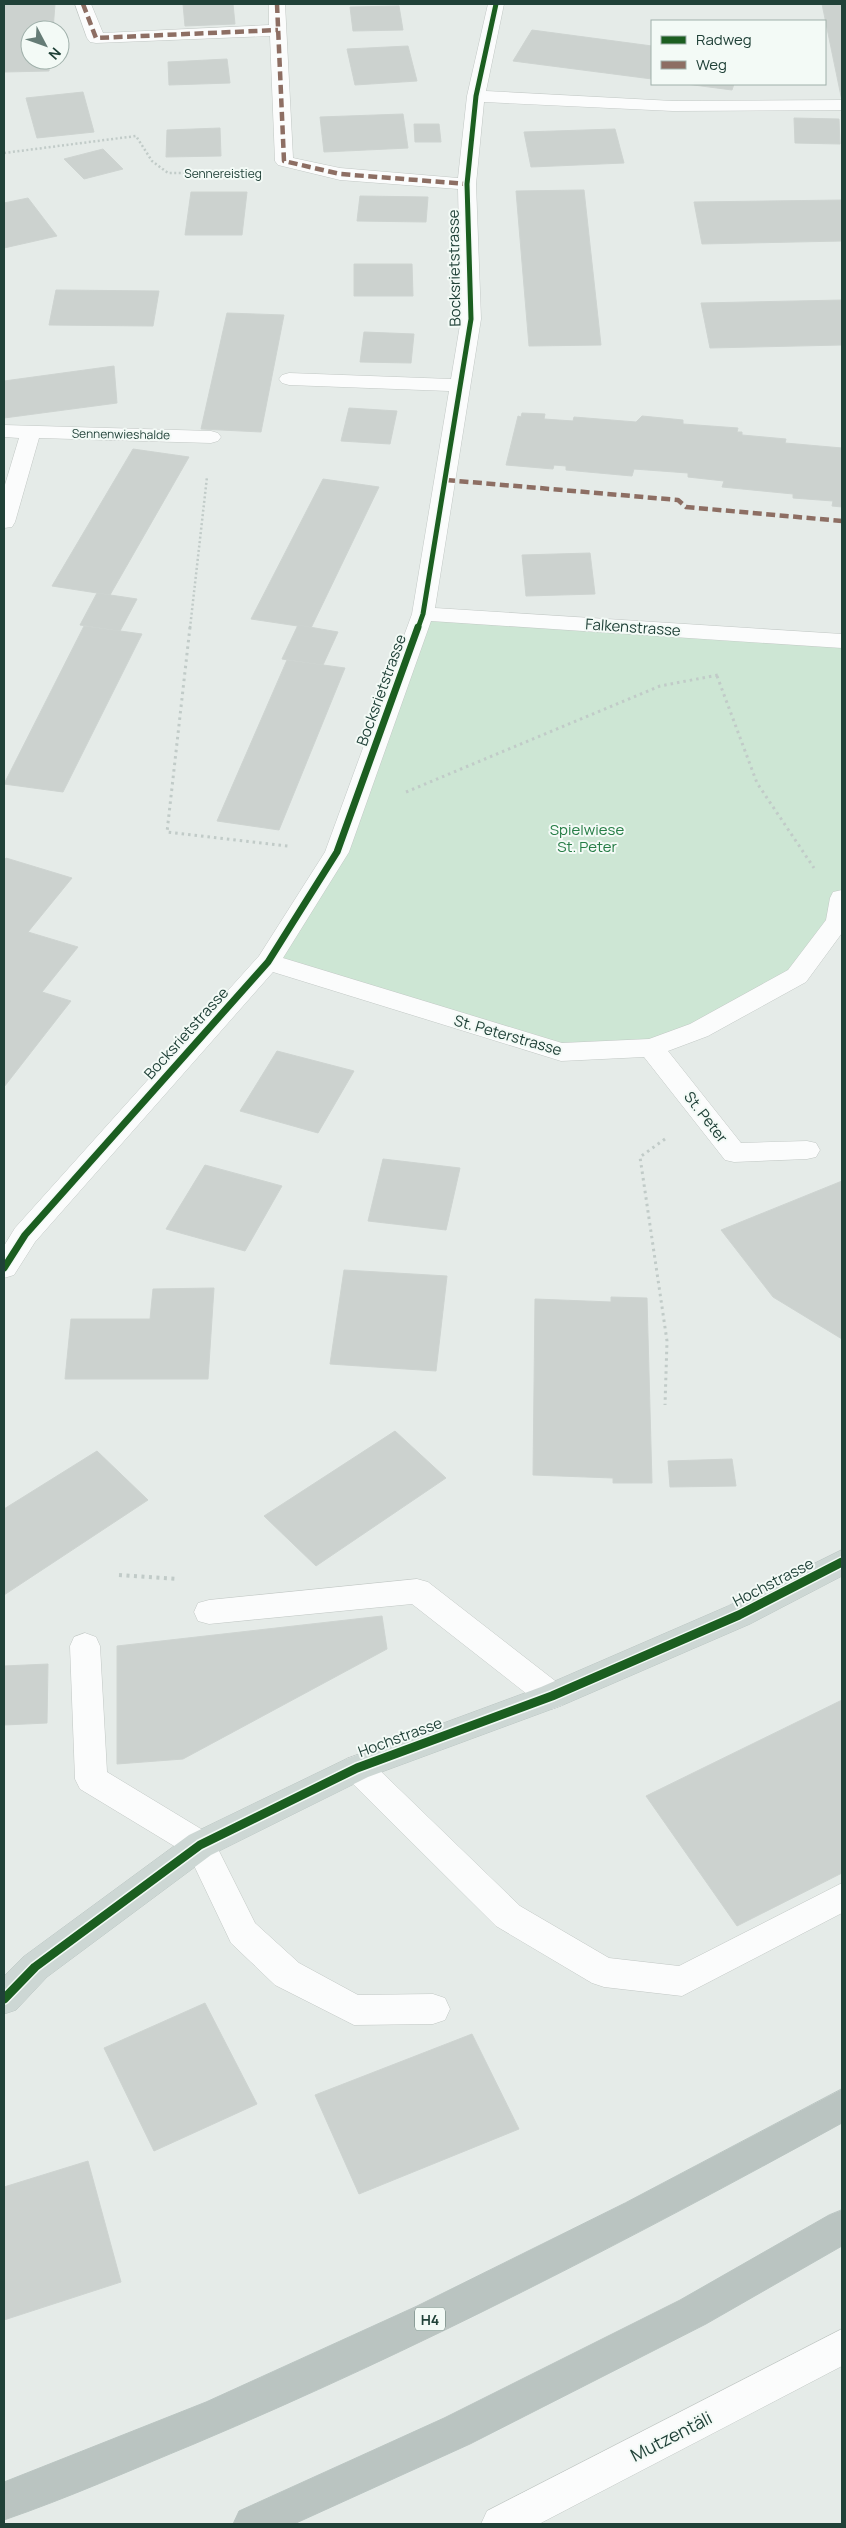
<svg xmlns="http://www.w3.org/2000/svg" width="846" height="2528" font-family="Manrope,sans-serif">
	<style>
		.green { fill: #cde6d4 }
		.building { fill: #ccd2cf; stroke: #ced4d1 }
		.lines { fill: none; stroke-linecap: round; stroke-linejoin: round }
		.minor-casing { stroke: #c2c8c5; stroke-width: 1 }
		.major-casing { stroke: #bcc7c4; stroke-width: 1 }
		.highway-casing { stroke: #bcc7c4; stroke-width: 1 }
		.path-far2 { stroke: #c1cbc8; stroke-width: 2.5; stroke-dasharray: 2 2.5; stroke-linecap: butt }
		.path-far1 { stroke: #c1cbc8; stroke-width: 3; stroke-dasharray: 2.5 4; stroke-linecap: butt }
		.path { stroke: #c1cbc8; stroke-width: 4; stroke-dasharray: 3 4.5; stroke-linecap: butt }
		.minor { fill: #fbfcfc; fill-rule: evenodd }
		.major { fill: #cdd7d4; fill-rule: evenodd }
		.highway { fill: #bac4c1; fill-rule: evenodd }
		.quiet { stroke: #8d6e63; stroke-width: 4.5; stroke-dasharray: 9 4.5; stroke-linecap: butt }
		.cycleway-far2-casing { stroke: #f3faf6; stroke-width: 8 }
		.cycleway-far1-casing { stroke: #f3faf6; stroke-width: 10 }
		.cycleway-casing { stroke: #f3faf6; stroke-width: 12 }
		.cycleway-far2 { stroke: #1b5e20; stroke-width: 5 }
		.cycleway-far1 { stroke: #1b5e20; stroke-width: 7 }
		.cycleway { stroke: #1b5e20; stroke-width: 9 }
		.labels { text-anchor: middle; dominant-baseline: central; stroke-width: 4; stroke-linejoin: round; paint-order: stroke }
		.far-street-label { font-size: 12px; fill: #204138; stroke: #f3faf6 }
		.shield { fill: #f3faf6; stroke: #5f7871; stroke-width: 1 }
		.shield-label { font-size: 14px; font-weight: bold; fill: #204138 }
		.street-label { font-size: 15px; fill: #204138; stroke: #f3faf6 }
		.park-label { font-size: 15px; fill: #267d46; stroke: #f3faf6 }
		.near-street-label { font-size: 18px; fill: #204138; stroke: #f3faf6 }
	</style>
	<rect width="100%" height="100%" fill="#e5ebe8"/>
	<polygon class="green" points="423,614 842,641 842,898 838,921 797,976 651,1048 561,1052 268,962 337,852"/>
	<g class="building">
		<polygon points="4,4 55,4 53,30 30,30 30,60 50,60 49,71 4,72"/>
		<polygon points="183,4 233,4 235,24 185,26"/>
		<polygon points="822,4 842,4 842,101"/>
		<polygon points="399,6 403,30 353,31 350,7"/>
		<polygon points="532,30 652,46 652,79 513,61"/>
		<polygon points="408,46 417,81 355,85 347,49"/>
		<polygon points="227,59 230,83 169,85 168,62"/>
		<polygon points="686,84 734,84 732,90"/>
		<polygon points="83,92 94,132 37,138 26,98"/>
		<polygon points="403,114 408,148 324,152 320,117"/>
		<polygon points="794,118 839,119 840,144 795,143"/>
		<polygon points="414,124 439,124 441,142 415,142"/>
		<polygon points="220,128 221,156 166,157 167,130"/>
		<polygon points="615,129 624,163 531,167 524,132"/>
		<polygon points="103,149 123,169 84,179 64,159"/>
		<polygon points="584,190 601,345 529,346 516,191"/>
		<polygon points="191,192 247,192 242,235 185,235"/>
		<polygon points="360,196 428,197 426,222 357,221"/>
		<polygon points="28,198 57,236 4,248 4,203"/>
		<polygon points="842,200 842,241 702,244 694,202"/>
		<polygon points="354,264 412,264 413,296 354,296"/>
		<polygon points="56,290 159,291 153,326 49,325"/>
		<polygon points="842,300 842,345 710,348 701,303"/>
		<polygon points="227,313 284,315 261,432 201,429"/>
		<polygon points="364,332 414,334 411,363 360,362"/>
		<polygon points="114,366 117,403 4,418 4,381"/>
		<polygon points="349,408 397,411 390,444 341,441"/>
		<polygon points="522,413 545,414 544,419 573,421 574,417 636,422 642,416 683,420 683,424 738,428 737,432 742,432 742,435 786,439 785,443 842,448 842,507 832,506 833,501 793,498 793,494 722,487 724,481 688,477 688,473 634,469 632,476 566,470 566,466 554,465 553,469 506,465 518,416 521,417"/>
		<polygon points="133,449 189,457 110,595 52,586"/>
		<polygon points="323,479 379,487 311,628 251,619"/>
		<polygon points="590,553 595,594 526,596 522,555"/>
		<polygon points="97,593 137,599 120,631 80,625"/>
		<polygon points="298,625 338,632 323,665 282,659"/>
		<polygon points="84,626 142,634 63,792 4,784"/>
		<polygon points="287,660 345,668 279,830 217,821"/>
		<polygon points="6,858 72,878 28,932 78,947 42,992 71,1001 4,1087 4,861"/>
		<polygon points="277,1051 354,1071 318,1133 240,1111"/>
		<polygon points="383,1159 460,1168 446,1230 368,1221"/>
		<polygon points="205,1165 282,1186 245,1251 166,1229"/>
		<polygon points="842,1181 842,1339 773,1297 721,1230"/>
		<polygon points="344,1270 447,1276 436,1371 330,1364"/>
		<polygon points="214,1288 208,1379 65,1379 71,1319 150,1319 153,1289"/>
		<polygon points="611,1297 647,1298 652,1483 613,1483 613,1478 533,1475 535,1299 611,1302"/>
		<polygon points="395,1431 446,1478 316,1566 264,1516"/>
		<polygon points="97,1451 148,1500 4,1595 4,1509"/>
		<polygon points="732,1459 736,1486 670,1487 668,1461"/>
		<polygon points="382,1616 387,1649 183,1759 117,1764 117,1646"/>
		<polygon points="48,1664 47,1723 4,1725 4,1666"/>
		<polygon points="842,1700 842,1873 737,1926 646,1796"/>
		<polygon points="205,2003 257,2104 154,2151 104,2048"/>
		<polygon points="472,2034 519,2129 359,2194 315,2095"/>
		<polygon points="88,2161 121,2282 4,2320 4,2187"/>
	</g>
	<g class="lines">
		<defs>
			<g id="minor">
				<polygon points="75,4 91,4 103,33 269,25 269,4 285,4 293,158 340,168 458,178 467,96 488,4 504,4 486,91 673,101 842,100 842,110 673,111 484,102 476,184 481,319 435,608 842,634 842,648 431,621 349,852 283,958 562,1043 649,1039 690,1024 788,970 826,920 830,898 833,892 842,890 842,933 806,982 708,1036 668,1051 741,1143 807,1141 816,1143 820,1150 816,1157 807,1159 734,1162 725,1160 644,1057 561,1061 273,972 35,1242 14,1275 4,1278 4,1246 15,1228 259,956 325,852 412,614 449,391 289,385 282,383 279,379 282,375 289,373 451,379 461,319 458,189 340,180 278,165 275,161 270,36 96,43 90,42 87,38"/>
				<polygon points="4,425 211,431 218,433 221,437 218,441 211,443 39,438 15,522 12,527 4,528 4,488 19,438 4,437"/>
				<polygon points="417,1579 428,1582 563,1687 568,1696 563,1705 552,1709 541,1705 412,1604 209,1624 198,1621 194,1612 198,1603 209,1600"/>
				<polygon points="85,1633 96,1637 100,1646 107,1772 211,1835 255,1923 299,1963 358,1995 433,1994 445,1998 450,2009 445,2020 433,2024 354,2025 275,1985 231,1943 189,1855 80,1789 75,1779 70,1646 74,1637"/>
				<polygon points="357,1755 368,1759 520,1906 609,1958 679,1966 842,1883 842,1913 682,1996 604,1987 592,1983 496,1926 346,1777 341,1768 346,1759"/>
				<polygon points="842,2329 842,2366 539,2524 481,2524 487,2511"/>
			</g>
			<polygon id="major" points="842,1550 842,1576 750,1624 563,1705 368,1777 211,1855 47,1977 16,2010 4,2014 4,1976 23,1957 189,1835 346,1759 541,1687 728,1606"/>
			<g id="highway">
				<path d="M 842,2089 L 842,2123 C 631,2239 417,2350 194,2444 C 131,2470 68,2498 4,2520 L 4,2482 L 206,2402 L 417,2306 L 625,2203 Z"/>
				<polygon points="842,2210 842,2246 706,2324 470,2444 294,2524 233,2524 239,2511 444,2418 680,2300 829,2215"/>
			</g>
		</defs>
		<use href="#minor" class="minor-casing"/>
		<use href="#major" class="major-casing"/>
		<use href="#highway" class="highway-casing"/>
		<g class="path-far2">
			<polyline points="4,153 136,136 152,161 168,173 244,173"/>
			<polyline points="190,628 207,477"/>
		</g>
		<g class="path-far1">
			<polyline points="190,627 167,832 288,846"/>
			<polyline points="717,676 757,783 814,868"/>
			<polyline points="406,792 660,686 718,675"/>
			<polyline points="665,1139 640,1157 667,1341 665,1405"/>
		</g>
		<polyline class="path" points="119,1575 178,1579"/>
		<use href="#minor" class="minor"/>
		<use href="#major" class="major"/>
		<use href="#highway" class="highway"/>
		<g class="quiet">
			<polyline points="83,4 96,38 278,30"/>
			<polyline points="277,4 284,161 340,174 467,184"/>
			<polyline points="446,480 678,500 686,507 842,521"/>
		</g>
		<defs>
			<polyline id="cycleway-far2" points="418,628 423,614 471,319 467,184 476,96 496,4"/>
			<polyline id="cycleway-far1" points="4,1268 25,1235 268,962 337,852 418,627"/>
			<polyline id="cycleway" points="4,1999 35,1967 200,1845 357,1768 552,1696 739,1615 842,1562"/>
		</defs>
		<use href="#cycleway-far2" class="cycleway-far2-casing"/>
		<use href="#cycleway-far1" class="cycleway-far1-casing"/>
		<use href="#cycleway" class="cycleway-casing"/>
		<use href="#cycleway-far2" class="cycleway-far2"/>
		<use href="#cycleway-far1" class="cycleway-far1"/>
		<use href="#cycleway" class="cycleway"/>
	</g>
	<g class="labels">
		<g class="far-street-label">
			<text x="223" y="173">Sennereistieg</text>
			<text transform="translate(121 434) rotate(1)">Sennenwieshalde</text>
		</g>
		<rect class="shield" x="415" y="2307.5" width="30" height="23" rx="4"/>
		<g class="shield-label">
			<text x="430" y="2319">H4</text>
		</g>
		<g class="street-label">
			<text transform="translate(454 268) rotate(-91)">Bocksrietstrasse</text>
			<text transform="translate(633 627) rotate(4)">Falkenstrasse</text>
			<text transform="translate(381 690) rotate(-70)">Bocksrietstrasse</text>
			<text transform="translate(186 1033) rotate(-48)">Bocksrietstrasse</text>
			<text transform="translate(508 1035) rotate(16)">St. Peterstrasse</text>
			<text transform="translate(706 1117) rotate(52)">St. Peter</text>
			<text transform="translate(773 1582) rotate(-27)">Hochstrasse</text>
			<text transform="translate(400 1737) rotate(-20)">Hochstrasse</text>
		</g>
		<g class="park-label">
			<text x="587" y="829">Spielwiese<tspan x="587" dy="17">St. Peter</tspan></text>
		</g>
		<g class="near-street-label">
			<text transform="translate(671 2436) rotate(-27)">Mutzentäli</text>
		</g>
	</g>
	<rect width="846" height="2528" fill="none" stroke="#204138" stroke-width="10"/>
	<rect x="651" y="20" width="175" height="65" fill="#f3faf6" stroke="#9fb0aa"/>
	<rect x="661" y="36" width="25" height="8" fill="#1b5e20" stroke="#9fb0aa"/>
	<text x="696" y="45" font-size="15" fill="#204138">Radweg</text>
	<rect x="661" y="61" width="25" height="8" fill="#8d6e63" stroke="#9fb0aa"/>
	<text x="696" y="70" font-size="15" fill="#204138">Weg</text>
	<g transform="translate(45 45) rotate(131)"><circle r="24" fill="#f3faf6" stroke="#9fb0aa"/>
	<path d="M0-4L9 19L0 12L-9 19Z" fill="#657c76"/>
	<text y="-8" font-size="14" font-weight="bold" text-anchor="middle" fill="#204138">N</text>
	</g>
</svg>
